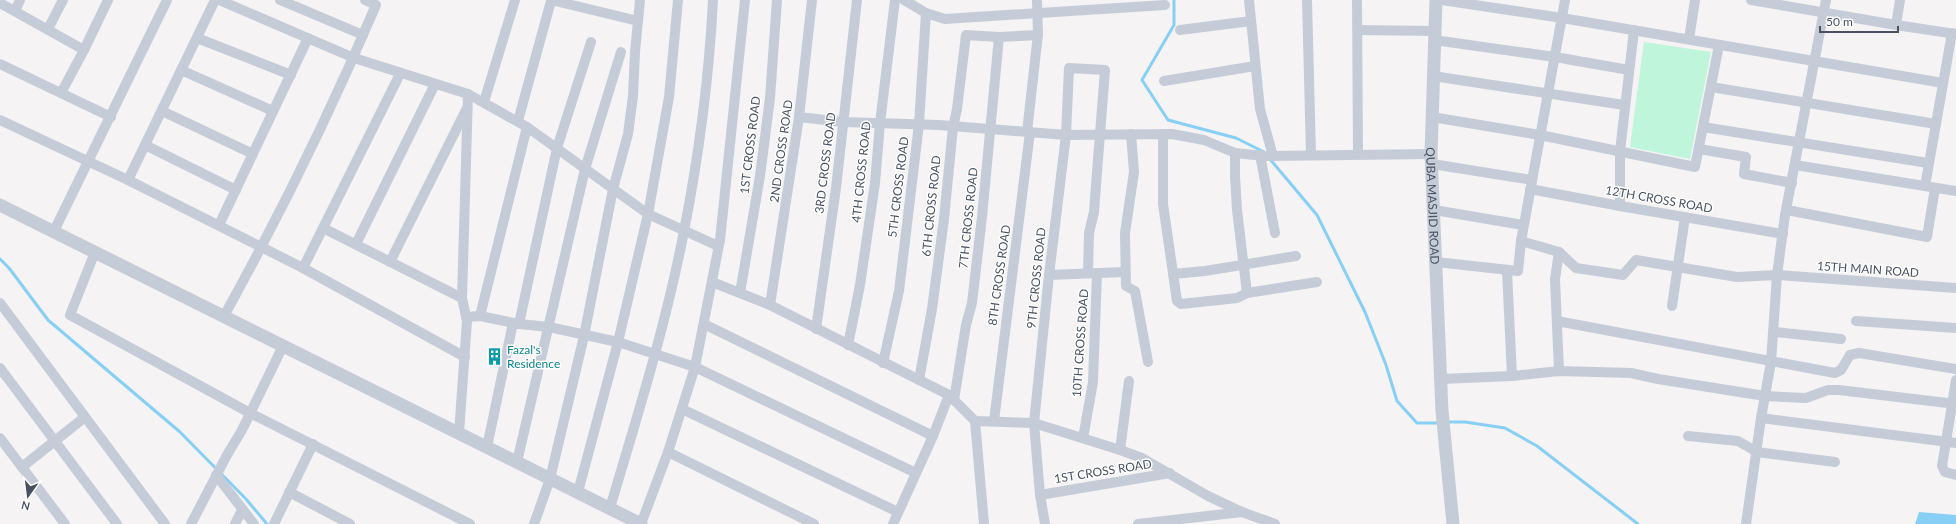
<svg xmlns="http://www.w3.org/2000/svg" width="1956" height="524" font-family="Lato,sans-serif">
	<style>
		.green { fill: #bff5db }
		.water { fill: #88cff5 }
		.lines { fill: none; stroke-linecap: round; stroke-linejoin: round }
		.stream { stroke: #88cff5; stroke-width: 3 }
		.minor { stroke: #c5ccd8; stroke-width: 10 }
		.tertiary { stroke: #c5ccd8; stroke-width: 13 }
		.labels { text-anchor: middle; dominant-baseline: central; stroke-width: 3; stroke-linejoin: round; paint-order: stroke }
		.street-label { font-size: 12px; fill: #485262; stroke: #fff }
		.culture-label { font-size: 12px; fill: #0d838f; stroke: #fff; text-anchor: start }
	</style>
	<rect width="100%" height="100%" fill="#f5f3f3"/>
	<polygon class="green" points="1644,42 1711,52 1690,159 1630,147"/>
	<polygon class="water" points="1919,512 1956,515 1956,524 1915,524"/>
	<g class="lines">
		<g class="stream">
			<polyline points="1174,0 1174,25 1142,80 1168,120 1236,138 1264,152"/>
			<polyline points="1269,158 1317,215 1365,312 1386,365 1397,401 1417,423 1440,423"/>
			<polyline points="0,259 9,268 48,320 180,432 246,499 267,524"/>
			<polyline points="1447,422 1465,422 1505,428 1537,446 1638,524"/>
		</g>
		<g class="minor">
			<polyline points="219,0 354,58 468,94 527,127 648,214 718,246"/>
			<polyline points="280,0 363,35"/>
			<polyline points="551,0 638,21"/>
			<polyline points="904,0 926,13 945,19 1165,5"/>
			<polyline points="1249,0 1260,109 1273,156"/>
			<polyline points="1307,0 1311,155"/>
			<polyline points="1357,0 1358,154"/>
			<polyline points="1442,0 1562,18 1943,83"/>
			<polyline points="1751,0 1896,25 1956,34"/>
			<polyline points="0,3 84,50 61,93"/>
			<polyline points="15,11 20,0"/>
			<polyline points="1896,25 1900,0"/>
			<polyline points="48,29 63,0"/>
			<polyline points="1180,30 1251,21"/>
			<polyline points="1358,30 1434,31"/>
			<polyline points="197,38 291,75"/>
			<polyline points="1689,39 1695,0"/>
			<polyline points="1434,40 1555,57 1629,70"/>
			<polyline points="84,50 108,0"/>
			<polyline points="0,64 111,117"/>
			<polyline points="181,70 273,111"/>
			<polyline points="1433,76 1624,105"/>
			<polyline points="1164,81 1255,66"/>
			<polyline points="1711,87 1936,124"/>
			<polyline points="484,102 515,0"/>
			<polyline points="162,111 253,154"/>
			<polyline points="799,117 843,122 939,125 1066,135 1172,134 1204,140 1235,153 1265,156 1431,154"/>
			<polyline points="1432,117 1540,135 1695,167 1719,45"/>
			<polyline points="0,120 128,180 303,268 465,357"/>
			<polyline points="518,121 551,1"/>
			<polyline points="1703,127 1928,163"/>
			<polyline points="1027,132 1038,34 1037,0"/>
			<polyline points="1131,134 1134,172 1125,233 1126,286 1135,291 1148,362"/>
			<polyline points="1163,134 1163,204 1177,301 1181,304 1237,298 1247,293 1237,210 1235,176 1235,153"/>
			<polyline points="145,145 236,190"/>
			<polyline points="1699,149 1746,157 1744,174 1792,183"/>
			<polyline points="1260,155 1275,233"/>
			<polyline points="1432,164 1532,180"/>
			<polyline points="1795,165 1956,191"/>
			<polyline points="128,180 215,0"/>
			<polyline points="1925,186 1952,33"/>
			<polyline points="1530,189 1620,206 1783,234"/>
			<polyline points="1620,206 1620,151 1634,30"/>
			<polyline points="1434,210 1523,225"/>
			<polyline points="1787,210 1927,237 1935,188"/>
			<polyline points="219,225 308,38"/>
			<polyline points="323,228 462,298"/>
			<polyline points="54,231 167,0"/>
			<polyline points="1521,241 1559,252 1576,268 1623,275 1636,260 1737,277 1777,275 1956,288"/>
			<polyline points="356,244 435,84"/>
			<polyline points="95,252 70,315 250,413 470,524"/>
			<polyline points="1559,252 1555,279 1559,371"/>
			<polyline points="390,262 466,110"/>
			<polyline points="1436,262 1518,271 1521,241 1565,0"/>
			<polyline points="303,268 400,74"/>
			<polyline points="1507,271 1512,376"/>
			<polyline points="1173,274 1205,271 1296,256"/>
			<polyline points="1049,275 1125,272"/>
			<polyline points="712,282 770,305 949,395 975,421 1034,423 1120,450 1142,458 1208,496 1242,512 1275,524"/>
			<polyline points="740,293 760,176 770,98 777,0"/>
			<polyline points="1247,293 1317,282"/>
			<polyline points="0,303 165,524"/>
			<polyline points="770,305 799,117 812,0"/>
			<polyline points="1672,306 1685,217"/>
			<path d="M 224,316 C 280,215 331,111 376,5 L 365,0"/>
			<polyline points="480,316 527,127"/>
			<polyline points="466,317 480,316 519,324 549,327 618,342 695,367 916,473"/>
			<polyline points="1557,321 1835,373 1841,370 1850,355 1859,353 1956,369"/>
			<polyline points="1856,321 1956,328"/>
			<polyline points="519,324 557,148 591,42"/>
			<polyline points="704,324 933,436"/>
			<polyline points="816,329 836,188 857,0"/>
			<polyline points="1775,332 1841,339"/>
			<polyline points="848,345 860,285 875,183 880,123 895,0"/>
			<polyline points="883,363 899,291 919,124 926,13"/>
			<polyline points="0,368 117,524"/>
			<polyline points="1441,379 1512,376 1559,371 1631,373 1658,379 1765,396 1806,398 1828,390 1839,390 1956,404"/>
			<polyline points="919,380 932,309 944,219 953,127 957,109 966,35 999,37 1038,35"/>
			<polyline points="1956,380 1942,466 1945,472 1956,475"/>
			<polyline points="954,400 966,325 972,303 982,217 999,37"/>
			<polyline points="682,409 898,512"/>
			<polyline points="1761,418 1956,443"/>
			<polyline points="975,421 984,524"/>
			<polyline points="994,421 1030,132"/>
			<polyline points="459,433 467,321 462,298 468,94"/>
			<polyline points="1688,436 1738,441 1757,452 1835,462"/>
			<polyline points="0,438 65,524"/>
			<polyline points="1083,438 1093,382 1097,273"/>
			<polyline points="487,447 513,323"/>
			<polyline points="1120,450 1129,381"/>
			<polyline points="668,452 814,524"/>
			<polyline points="517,462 585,169 621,52"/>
			<polyline points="22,467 85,417"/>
			<polyline points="216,475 254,524"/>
			<polyline points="289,492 350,524"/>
			<polyline points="578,492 618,342 648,214 669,97 678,0"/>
			<polyline points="1040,495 1170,473"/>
			<path d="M 610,508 C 637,417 666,325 684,231 C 699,155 709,78 713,0"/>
			<polyline points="191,524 227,455 242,430 283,346"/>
			<polyline points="235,524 242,510"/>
			<polyline points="274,524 313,444"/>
			<polyline points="534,524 550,479 584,336 613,189 628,134 633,96 635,52 640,0"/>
			<polyline points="641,524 668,452 695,367 720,240 745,0"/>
			<polyline points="893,524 933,436 949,395"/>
			<polyline points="1045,524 1040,495 1034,423 1049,275 1066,135 1069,68 1105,70 1096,185 1094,212 1089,233 1088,273"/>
			<polyline points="1138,524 1242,512"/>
			<polyline points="1746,524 1761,418 1771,362 1777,275 1785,215 1826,0"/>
		</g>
		<g class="tertiary">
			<path id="s1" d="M 1436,0 L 1431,154 L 1442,411 L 1453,524"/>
			<polyline points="0,205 641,524"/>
		</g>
	</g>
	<defs>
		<symbol id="building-bare" viewBox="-9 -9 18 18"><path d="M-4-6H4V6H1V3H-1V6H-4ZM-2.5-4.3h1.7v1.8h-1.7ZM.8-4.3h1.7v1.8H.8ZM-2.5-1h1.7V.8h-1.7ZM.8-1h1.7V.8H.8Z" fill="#0f9aa8" stroke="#fff" stroke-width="2.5" paint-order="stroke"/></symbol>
	</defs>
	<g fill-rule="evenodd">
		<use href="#building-bare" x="482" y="344" width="25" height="25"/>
	</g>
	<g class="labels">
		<g class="street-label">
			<text transform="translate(750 145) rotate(-83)">1ST CROSS ROAD</text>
			<text transform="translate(781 151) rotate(-82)">2ND CROSS ROAD</text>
			<text transform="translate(825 163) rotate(-83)">3RD CROSS ROAD</text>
			<text transform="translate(861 172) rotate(-84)">4TH CROSS ROAD</text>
			<text transform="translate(898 187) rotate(-83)">5TH CROSS ROAD</text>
			<text transform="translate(1659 199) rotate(10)">12TH CROSS ROAD</text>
			<text transform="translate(931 206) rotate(-84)">6TH CROSS ROAD</text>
			<text stroke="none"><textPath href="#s1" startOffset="206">QUBA MASJID ROAD</textPath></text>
			<text transform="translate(968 218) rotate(-84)">7TH CROSS ROAD</text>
			<text transform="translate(1868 269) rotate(4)">15TH MAIN ROAD</text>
			<text transform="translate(999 275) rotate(-82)">8TH CROSS ROAD</text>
			<text transform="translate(1036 278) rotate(-84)">9TH CROSS ROAD</text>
			<text transform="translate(1080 343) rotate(-86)">10TH CROSS ROAD</text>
			<text transform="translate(1103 471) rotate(-9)">1ST CROSS ROAD</text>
		</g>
		<g class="culture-label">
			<text x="507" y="349">Fazal's<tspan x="507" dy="14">Residence</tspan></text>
		</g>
	</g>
	<g transform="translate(28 496) rotate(194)" stroke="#ffffff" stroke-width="3" paint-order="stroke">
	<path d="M0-3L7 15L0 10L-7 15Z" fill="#485262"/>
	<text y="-6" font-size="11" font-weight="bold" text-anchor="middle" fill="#485262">N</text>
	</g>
	<path d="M1820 26v6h78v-6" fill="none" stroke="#485262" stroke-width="2"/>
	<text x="1826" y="26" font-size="12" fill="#485262" stroke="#ffffff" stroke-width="3" paint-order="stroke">50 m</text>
</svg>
